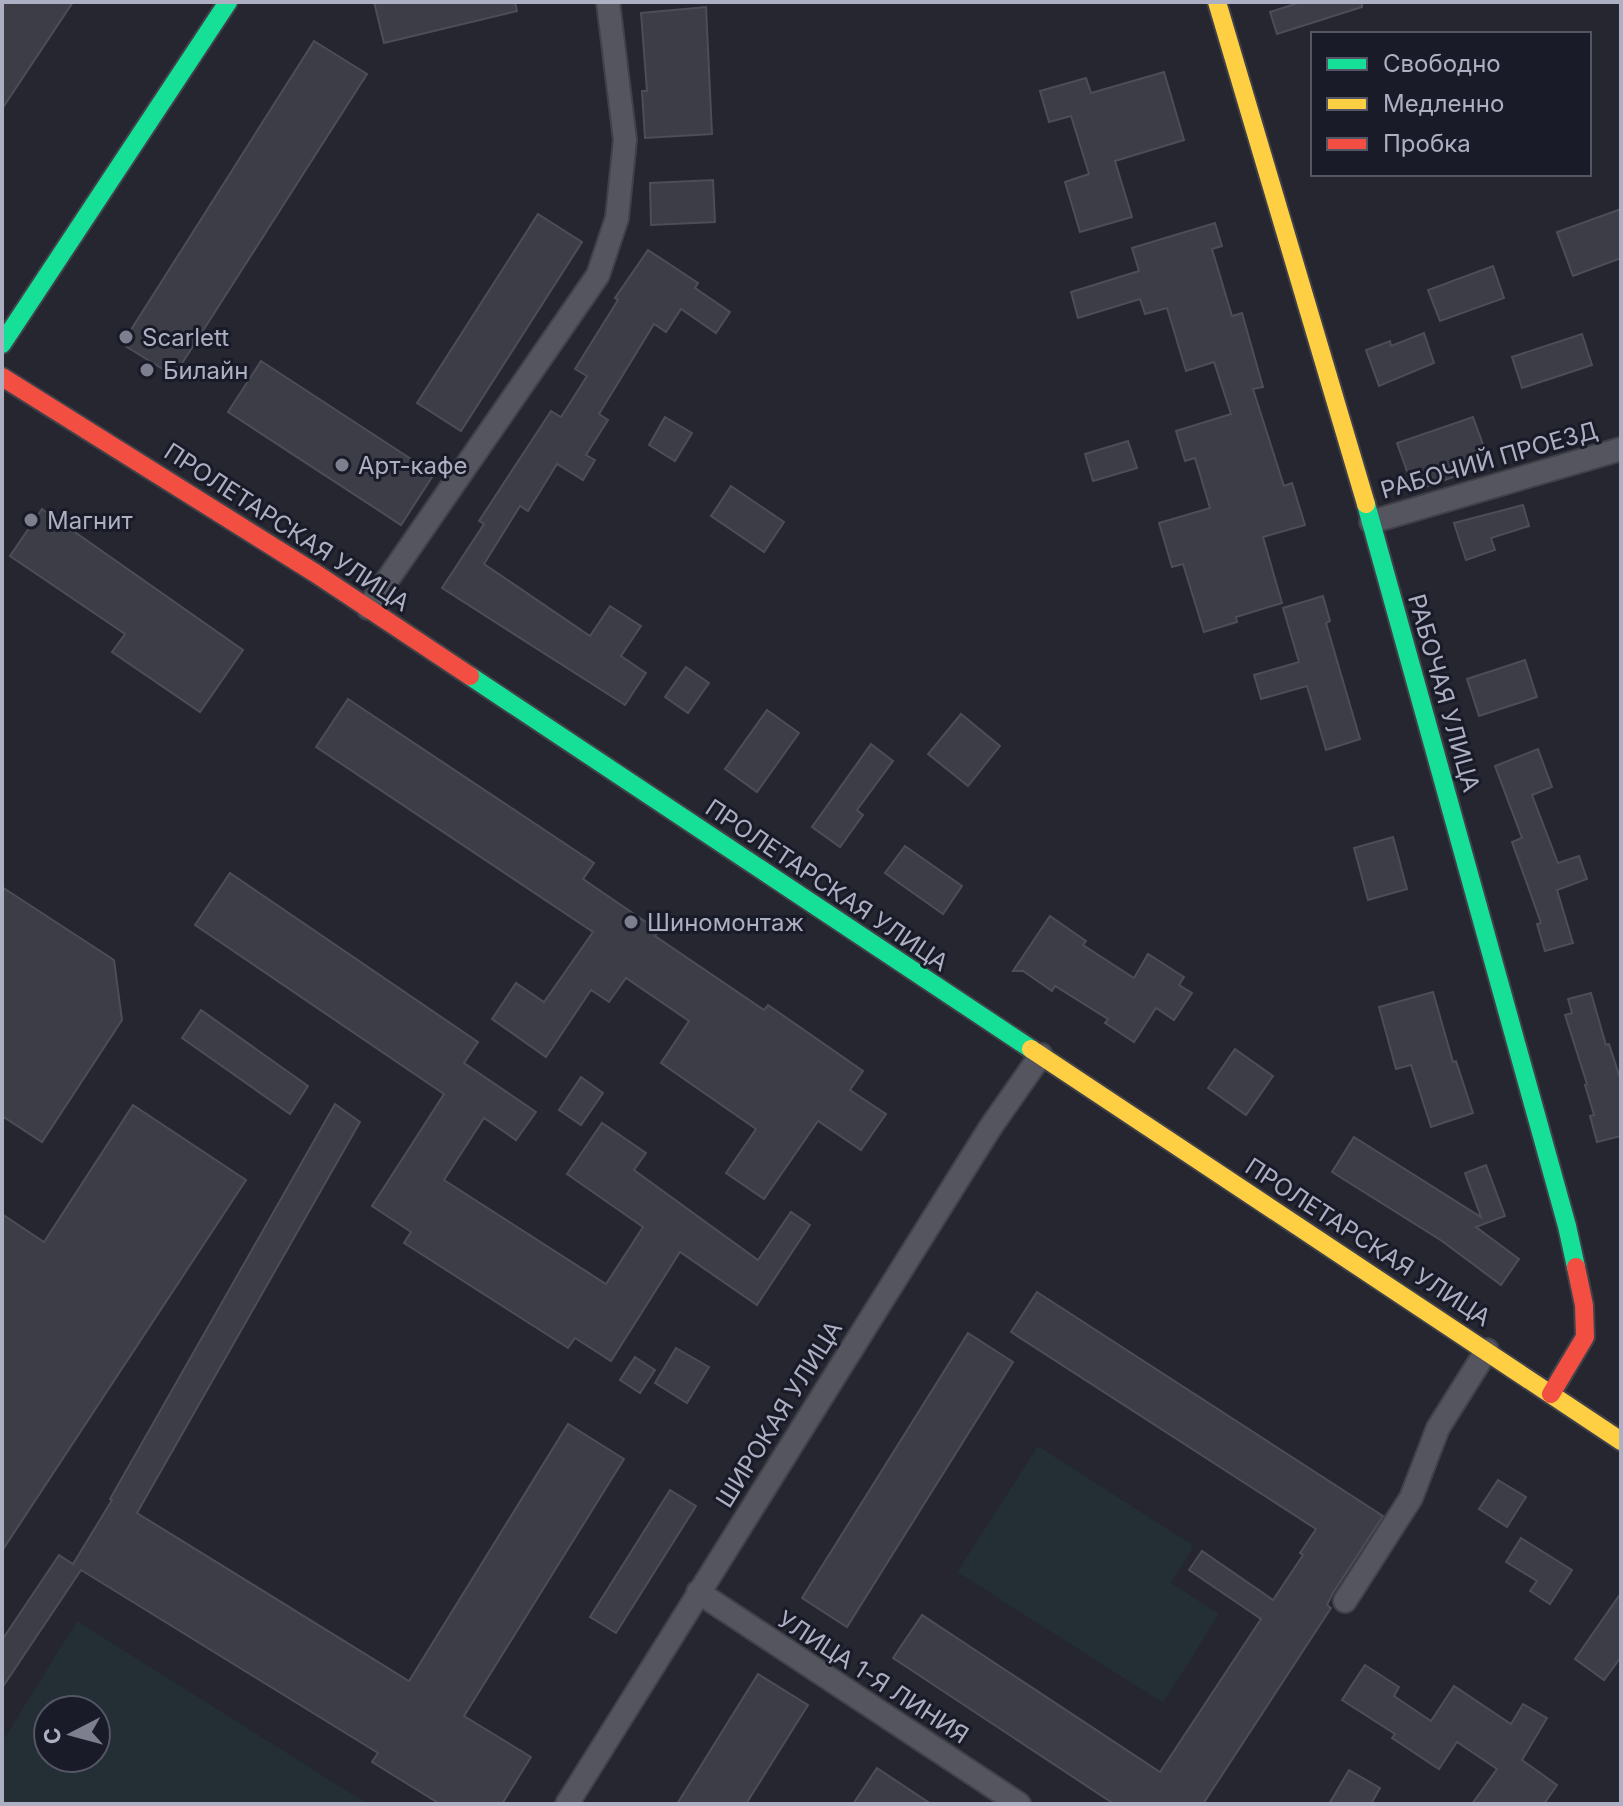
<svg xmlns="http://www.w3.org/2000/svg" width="1623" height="1806" font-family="Inter,sans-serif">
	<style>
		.green { fill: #232e35; fill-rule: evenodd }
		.building { fill: #3c3d46; stroke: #4c4d58; stroke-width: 2 }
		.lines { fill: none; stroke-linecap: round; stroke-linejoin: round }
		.street-casing { stroke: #404149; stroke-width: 26 }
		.fast-casing { stroke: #404149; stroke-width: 22 }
		.slow-casing { stroke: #404149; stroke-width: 22 }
		.jam-casing { stroke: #404149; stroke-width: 22 }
		.street { stroke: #54555e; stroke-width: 22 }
		.fast { stroke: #16e098; stroke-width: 18 }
		.slow { stroke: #ffcf43; stroke-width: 18 }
		.jam { stroke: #f24e42; stroke-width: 18 }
		.poi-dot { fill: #7d7f8f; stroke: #191b29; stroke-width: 3 }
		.labels { text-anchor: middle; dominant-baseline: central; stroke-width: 6; stroke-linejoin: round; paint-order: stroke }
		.poi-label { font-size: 24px; fill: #adafc2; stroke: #191b29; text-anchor: start }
		.street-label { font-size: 24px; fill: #adafc2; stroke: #191b29 }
	</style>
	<rect width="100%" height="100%" fill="#25262f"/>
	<g class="green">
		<polygon points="1038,1446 1194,1546 1171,1583 1219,1614 1163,1703 957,1572"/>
		<path d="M 77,1621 L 368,1804 L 2,1804 L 2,1742 ZM 48,1710 L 96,1710 L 96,1758 L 48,1758 Z"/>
	</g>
	<g class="building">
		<polygon points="2,2 73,2 2,109"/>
		<polygon points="374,2 515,2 517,11 384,43"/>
		<polygon points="1301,2 1362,2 1362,7 1277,34 1270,12"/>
		<polygon points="706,7 712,134 645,138 642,91 647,91 641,13"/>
		<polygon points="314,41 367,74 174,376 122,344"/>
		<polygon points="1164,72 1184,140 1115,161 1132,217 1080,232 1065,182 1089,174 1071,116 1049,122 1040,91 1086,78 1091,93"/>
		<polygon points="713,180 715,222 651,225 650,183"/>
		<polygon points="1621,209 1621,258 1573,276 1557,232"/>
		<polygon points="538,214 582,242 461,431 417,403"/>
		<polygon points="1215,223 1222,246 1212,249 1232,316 1242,313 1263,387 1253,389 1284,486 1292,483 1305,525 1263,537 1282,603 1236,617 1237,622 1204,632 1183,564 1172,567 1159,523 1210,508 1195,458 1185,461 1176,431 1231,414 1214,362 1186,371 1167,308 1145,314 1140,299 1078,318 1071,292 1139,271 1132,248"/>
		<polygon points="648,250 698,283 695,288 730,312 716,333 681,309 666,332 654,324 599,414 608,420 586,455 595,460 583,480 557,464 528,511 520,506 484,564 590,636 610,606 641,626 621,656 646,673 625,705 442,588 484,524 479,521 551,411 561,417 587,376 575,369 618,300 615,298"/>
		<polygon points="1493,266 1504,298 1440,321 1428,290"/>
		<polygon points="1424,333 1434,363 1379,386 1366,350 1390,341 1391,346"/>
		<polygon points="1582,334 1592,365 1522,388 1512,357"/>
		<polygon points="261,361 434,474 401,525 228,412"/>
		<polygon points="665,417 692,433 675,461 649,445"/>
		<polygon points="1473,417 1490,464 1414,491 1397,443"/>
		<polygon points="1128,441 1137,468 1093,481 1085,454"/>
		<polygon points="731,486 784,522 764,552 711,516"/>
		<polygon points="1523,505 1529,526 1491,538 1495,550 1466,560 1454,523"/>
		<polygon points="42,509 243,650 200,712 112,652 125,634 10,556"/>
		<polygon points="1323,596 1330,621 1326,623 1360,739 1326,750 1307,686 1261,699 1254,675 1299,662 1283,608"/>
		<polygon points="1525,660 1537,697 1479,716 1467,679"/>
		<polygon points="686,667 709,683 688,713 665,697"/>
		<polygon points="348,699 594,863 583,879 659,931 655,936 764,1010 768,1005 863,1071 850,1090 886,1114 861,1150 818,1121 764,1199 726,1173 756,1129 661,1063 689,1021 626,978 609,1002 591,990 546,1057 492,1019 516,983 544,1002 593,932 316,747"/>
		<polygon points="767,710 799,733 757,792 725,769"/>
		<polygon points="961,714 1000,746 968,786 928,754"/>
		<polygon points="871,744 893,761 857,810 863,815 840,847 812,827"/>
		<polygon points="1538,749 1552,787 1532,795 1558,863 1579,856 1587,879 1557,890 1573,943 1545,951 1537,924 1541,923 1512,842 1522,838 1495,766"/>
		<polygon points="1393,837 1407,889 1368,900 1354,848"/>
		<polygon points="905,846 962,886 943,914 885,873"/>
		<polygon points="230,873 478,1042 464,1063 536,1112 516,1140 484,1118 444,1180 606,1284 643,1227 567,1174 602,1123 646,1153 634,1170 758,1260 791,1212 810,1225 757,1305 680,1252 611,1361 575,1338 568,1348 404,1243 411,1232 372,1206 444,1094 195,925"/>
		<polygon points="2,887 114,960 122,1020 42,1142 2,1116"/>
		<polygon points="1050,916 1086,941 1083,945 1134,978 1148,954 1184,977 1179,985 1192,993 1174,1020 1156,1008 1134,1042 1105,1023 1108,1019 1055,986 1052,991 1023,971 1013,971"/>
		<polygon points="1433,992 1453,1062 1456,1061 1473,1113 1431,1127 1411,1065 1396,1069 1379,1007"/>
		<polygon points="1591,993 1606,1045 1609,1044 1621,1081 1621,1136 1597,1142 1590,1116 1594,1115 1585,1085 1587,1084 1565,1015 1572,1013 1568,999"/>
		<polygon points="201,1010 308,1086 290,1114 182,1038"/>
		<polygon points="1235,1049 1273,1076 1246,1115 1208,1088"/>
		<polygon points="581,1077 603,1093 581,1125 559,1110"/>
		<polygon points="335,1104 360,1122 137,1513 409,1681 568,1424 624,1459 464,1716 531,1757 502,1804 440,1804 372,1762 378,1753 81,1570 2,1688 2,1640 59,1555 73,1564 112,1500 110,1499"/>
		<polygon points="133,1105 246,1180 2,1551 2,1214 44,1242"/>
		<polygon points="1354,1137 1481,1217 1465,1173 1486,1165 1505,1216 1476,1227 1519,1259 1501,1285 1442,1241 1332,1172"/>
		<polygon points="1037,1292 1383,1516 1333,1593 1327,1605 1331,1608 1203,1804 1114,1804 893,1658 922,1615 1160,1772 1261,1619 1189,1570 1202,1551 1273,1600 1303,1555 1300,1553 1316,1529 1011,1332"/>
		<polygon points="968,1333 1013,1362 847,1627 802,1598"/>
		<polygon points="676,1348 709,1367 687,1403 655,1383"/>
		<polygon points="635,1357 655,1370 640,1393 620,1380"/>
		<polygon points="1498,1480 1526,1497 1507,1527 1479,1509"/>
		<polygon points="670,1490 696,1506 616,1633 590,1617"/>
		<polygon points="1521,1538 1572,1570 1550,1604 1530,1591 1537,1581 1506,1562"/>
		<polygon points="1621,1593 1621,1657 1604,1680 1575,1659"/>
		<polygon points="1365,1665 1399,1687 1394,1696 1431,1721 1454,1686 1511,1724 1523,1704 1547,1718 1522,1760 1557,1785 1544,1804 1472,1804 1497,1769 1457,1742 1439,1769 1392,1738 1395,1734 1342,1700"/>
		<polygon points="758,1674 808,1705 746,1804 677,1804"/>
		<polygon points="877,1768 931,1804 853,1804"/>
		<polygon points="1349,1770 1380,1788 1371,1804 1329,1804"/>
	</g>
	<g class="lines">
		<defs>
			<g id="street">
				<polyline points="1371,522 1621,449"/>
				<polyline points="368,608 598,275 617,218 625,140 608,2"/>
				<polyline points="698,1592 1019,1804"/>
				<polyline points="1345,1601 1411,1498 1438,1428 1487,1350"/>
				<polyline points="567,1804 990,1128 1041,1055"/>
			</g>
			<g id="fast">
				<polyline points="2,344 228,2"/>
				<polyline points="1366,504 1567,1226 1576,1267"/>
				<polyline points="470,676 1031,1049"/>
			</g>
			<g id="slow">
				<polyline points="1217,2 1366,504"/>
				<polyline points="1031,1049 1621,1441"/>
			</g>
			<g id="jam">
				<polyline points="2,377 315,573 470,676"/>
				<polyline points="1551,1394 1585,1337 1584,1305 1576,1267"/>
			</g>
		</defs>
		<use href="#street" class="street-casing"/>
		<use href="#fast" class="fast-casing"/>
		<use href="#slow" class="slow-casing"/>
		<use href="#jam" class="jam-casing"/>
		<use href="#street" class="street"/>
		<use href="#fast" class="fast"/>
		<use href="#slow" class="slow"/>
		<use href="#jam" class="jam"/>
	</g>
	<g class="poi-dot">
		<circle cx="126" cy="337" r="8"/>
		<circle cx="147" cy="370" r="8"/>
		<circle cx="342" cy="465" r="8"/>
		<circle cx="31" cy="520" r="8"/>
		<circle cx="631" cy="922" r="8"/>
	</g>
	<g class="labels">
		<g class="poi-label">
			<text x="142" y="337">Scarlett</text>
			<text x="163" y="370">Билайн</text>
			<text x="358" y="465">Арт-кафе</text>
			<text x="47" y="520">Магнит</text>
			<text x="647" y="922">Шиномонтаж</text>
		</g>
		<g class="street-label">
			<text transform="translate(1489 460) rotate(-16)">РАБОЧИЙ ПРОЕЗД</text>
			<text transform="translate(287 527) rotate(33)">ПРОЛЕТАРСКАЯ УЛИЦА</text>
			<text transform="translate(1444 693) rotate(74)">РАБОЧАЯ УЛИЦА</text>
			<text transform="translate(827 885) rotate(34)">ПРОЛЕТАРСКАЯ УЛИЦА</text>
			<text transform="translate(1368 1242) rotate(33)">ПРОЛЕТАРСКАЯ УЛИЦА</text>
			<text transform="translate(779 1414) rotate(-58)">ШИРОКАЯ УЛИЦА</text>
			<text transform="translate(873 1677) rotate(33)">УЛИЦА 1-Я ЛИНИЯ</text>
		</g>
	</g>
	<rect width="1623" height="1806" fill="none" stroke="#adafc2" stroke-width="8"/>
	<rect x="1311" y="32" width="280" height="144" fill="#191b29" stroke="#545666" stroke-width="2"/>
	<rect x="1327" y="58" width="40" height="12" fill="#16e098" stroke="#545666" stroke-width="2"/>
	<text x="1383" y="72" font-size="24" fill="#adafc2">Свободно</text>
	<rect x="1327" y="98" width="40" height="12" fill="#ffcf43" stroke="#545666" stroke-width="2"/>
	<text x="1383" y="112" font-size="24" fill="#adafc2">Медленно</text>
	<rect x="1327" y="138" width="40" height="12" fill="#f24e42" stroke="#545666" stroke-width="2"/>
	<text x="1383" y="152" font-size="24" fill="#adafc2">Пробка</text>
	<g transform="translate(72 1734) rotate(264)"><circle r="38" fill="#191b29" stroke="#545666" stroke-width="2"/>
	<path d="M0-6L14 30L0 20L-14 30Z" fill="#7d7f8f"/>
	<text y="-12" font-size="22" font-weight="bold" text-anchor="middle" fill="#adafc2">С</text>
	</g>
</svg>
